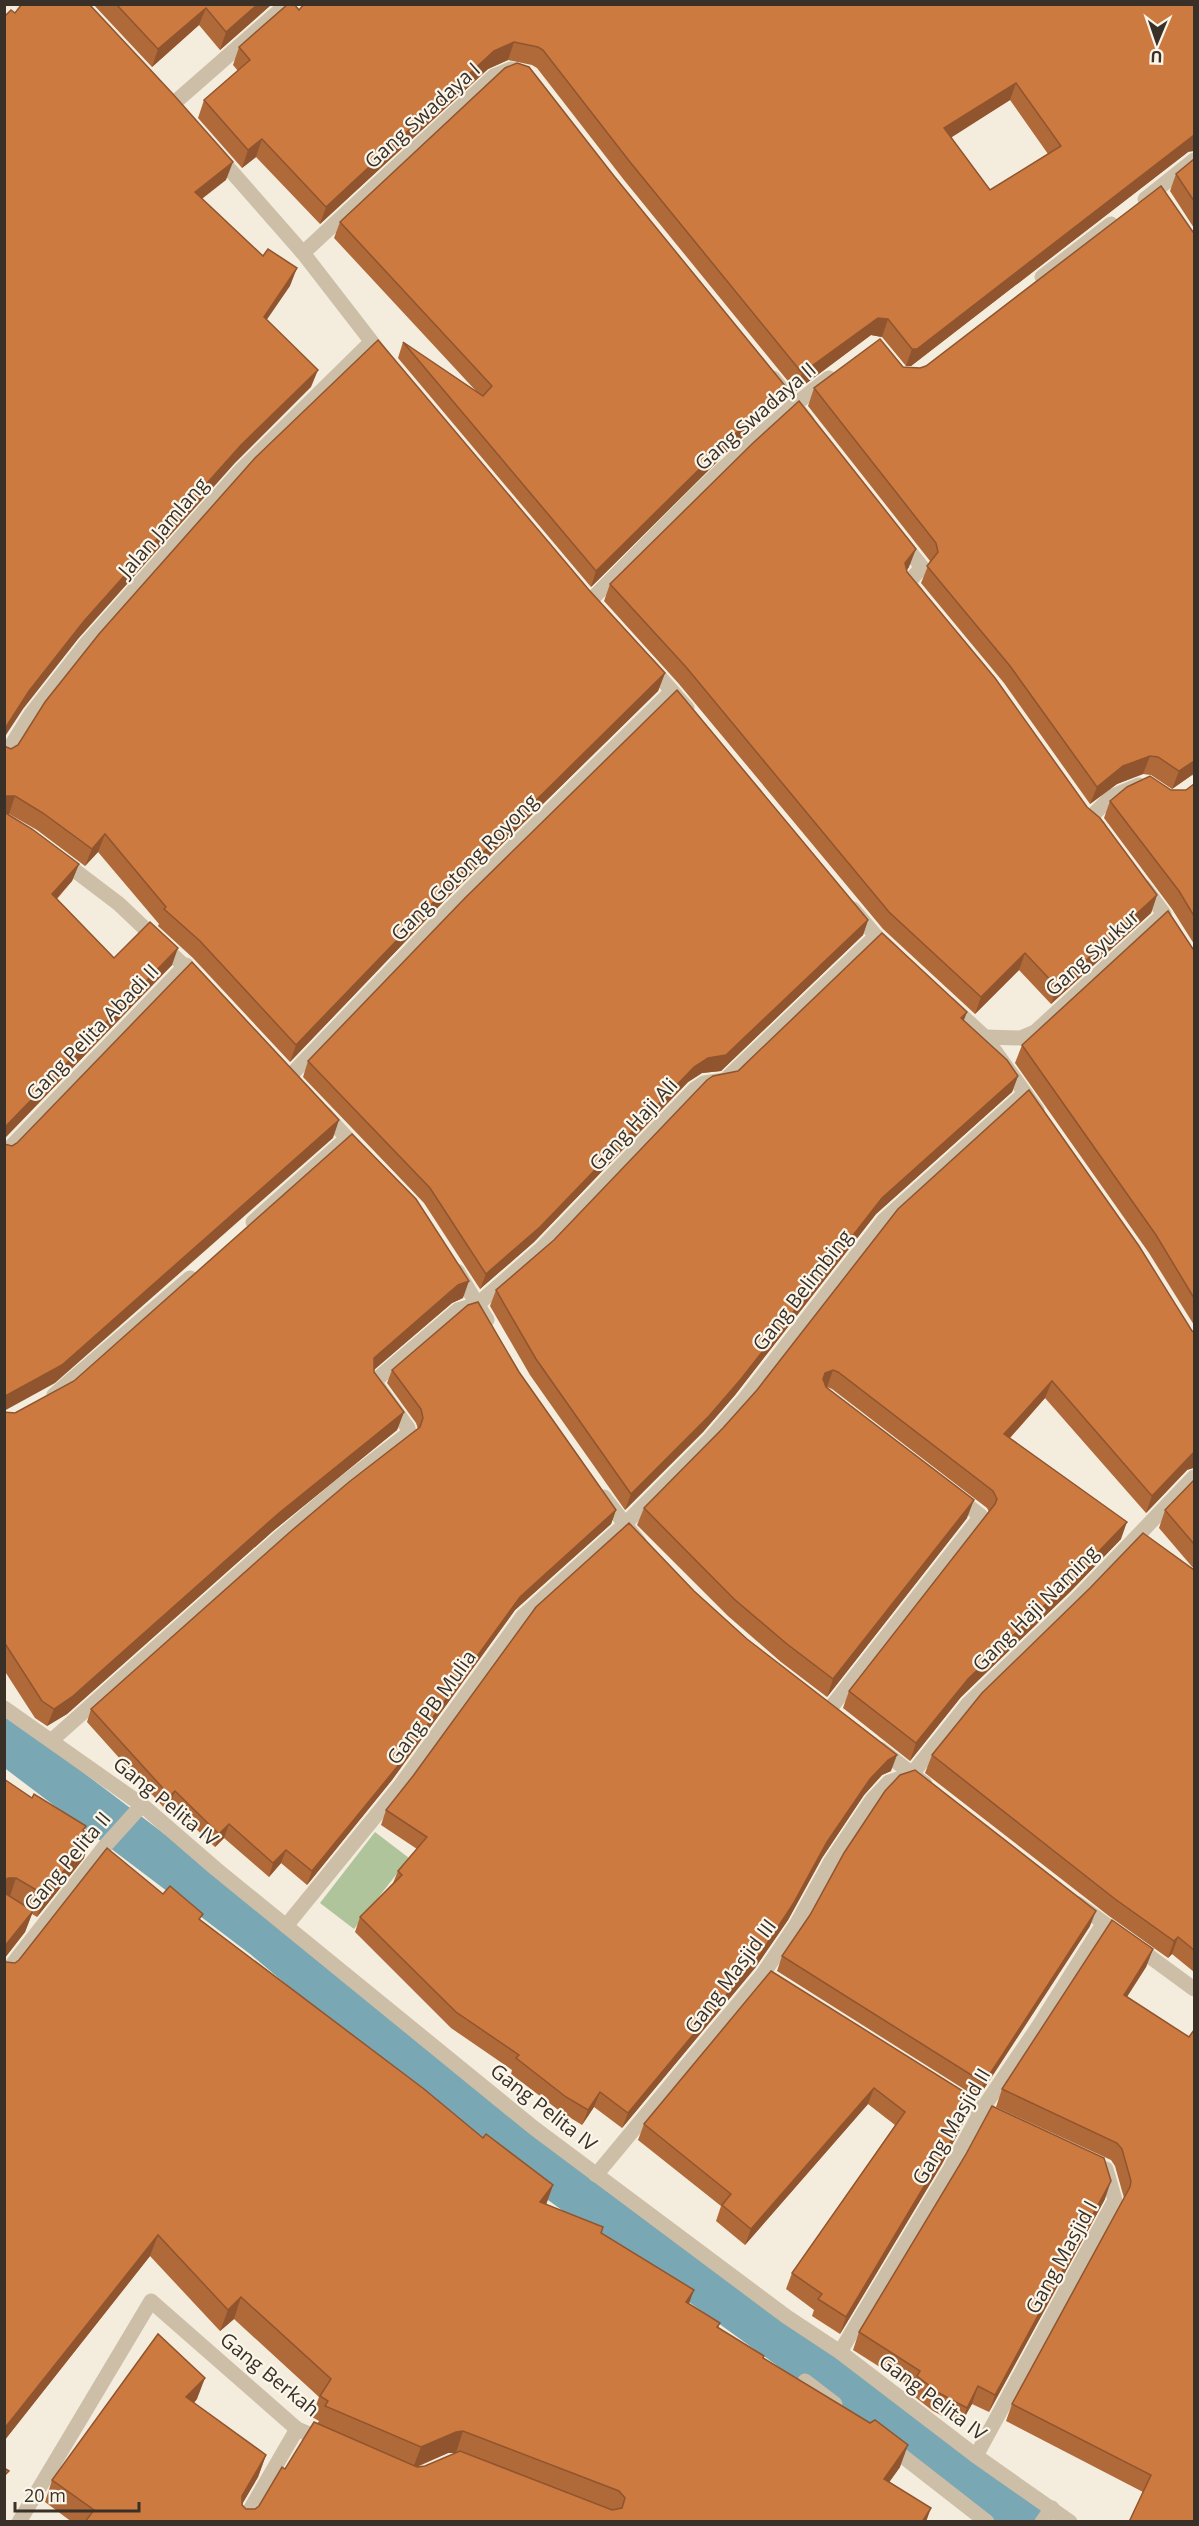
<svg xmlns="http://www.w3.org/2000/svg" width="1199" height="2526" font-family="'Open Sans',sans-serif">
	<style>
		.garden { fill: #b0c49b }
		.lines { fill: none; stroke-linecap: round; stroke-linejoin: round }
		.canal { stroke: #79a7b3; stroke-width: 44 }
		.minor { stroke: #cdbea7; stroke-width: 15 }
		.wall { fill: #b06938; fill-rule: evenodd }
		.shaded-wall { fill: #90552e }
		.building { fill: #cd7a41; stroke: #90552e; stroke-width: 1.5; fill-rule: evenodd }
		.labels { text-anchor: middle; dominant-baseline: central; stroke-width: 4.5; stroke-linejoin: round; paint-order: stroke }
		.street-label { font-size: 20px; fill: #393028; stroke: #fbf6e9 }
	</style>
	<rect width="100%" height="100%" fill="#f4ecdc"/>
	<polygon class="garden" points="375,1832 409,1858 354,1929 320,1903"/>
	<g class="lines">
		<polyline class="canal" points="4,1740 264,1937 526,2157 1031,2522"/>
		<g class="minor">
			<polyline points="173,104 287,4"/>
			<polyline points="217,155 303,253 385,359"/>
			<polyline points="1145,199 1194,160"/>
			<polyline points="303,253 494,76 511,69 520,71"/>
			<polyline points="1042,277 1111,224"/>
			<polyline points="773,378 807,421"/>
			<polyline points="901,541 922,567 908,583 917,594"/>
			<path d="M 590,601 C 667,524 742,443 829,378"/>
			<polyline points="649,665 687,708"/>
			<polyline points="4,757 31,714 85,645 242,469 371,342"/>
			<polyline points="1099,827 1089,819 1111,797 1139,785"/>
			<polyline points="61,860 119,904 201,982"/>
			<polyline points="853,909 876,936 892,951"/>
			<polyline points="949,1004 985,1037 1037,1110"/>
			<polyline points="985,1037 1021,1038 1035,1032 1164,914 1144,887"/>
			<polyline points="290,1076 452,907 672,691"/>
			<polyline points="324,1113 361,1153"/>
			<polyline points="4,1154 186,965"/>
			<polyline points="253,1222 347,1138"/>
			<polyline points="457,1271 487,1320"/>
			<polyline points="54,1395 190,1278"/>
			<polyline points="604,1497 639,1542"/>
			<polyline points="4,1708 142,1805 216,1869 534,2128 787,2317 840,2352 976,2456 1070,2522"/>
			<polyline points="829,1710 981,1516 955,1496"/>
			<polyline points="52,1740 279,1538 338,1488 409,1433 408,1428 376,1384 376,1380 458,1310 478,1304 541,1249 695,1089 704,1083 725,1080 876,936"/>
			<polyline points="880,1749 925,1784"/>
			<polyline points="1078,1904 1194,1989"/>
			<polyline points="286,1926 400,1786 523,1616 624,1525 710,1439 743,1401 884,1220 1025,1093"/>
			<polyline points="4,1975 105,1846 142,1805"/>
			<polyline points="955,2095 981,2111 1005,2122"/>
			<polyline points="596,2175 763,1974 796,1925 830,1863 872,1800 889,1782 912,1774 968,1704 1077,1599 1194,1477"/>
			<polyline points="840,2352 950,2169 981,2111 1038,2027 1103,1924"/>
			<polyline points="805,2381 835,2404"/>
			<polyline points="887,2444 987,2522"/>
			<polyline points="976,2456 1115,2200 1106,2169 1100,2167"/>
			<polyline points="19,2522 151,2301 297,2429 325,2441"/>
			<polyline points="243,2522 297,2429"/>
			<polyline points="1042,2522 1052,2508"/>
		</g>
	</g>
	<g class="wall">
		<polygon points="93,4 272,4 220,50 199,25 152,67"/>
		<path d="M 1194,4 L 1188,152 L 911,366 L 906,366 L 882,337 L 871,335 L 796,391 L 624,180 L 537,68 L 532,65 L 508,60 L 488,69 L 320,224 L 256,157 L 242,168 L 198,118 L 204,100 L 238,71 L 233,65 L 239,47 L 299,10 ZM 1010,100 L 1048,154 L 990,190 L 951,137 Z"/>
		<polygon points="1194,159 1194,228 1170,191 1176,174"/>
		<polygon points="340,222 781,403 733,446 591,587 398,358 403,342 477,392 334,238"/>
		<polygon points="1193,232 1194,233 1194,776 1192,775 1172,789 1151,775 1143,774 1117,784 1090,804 1004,683 921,583 930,561 808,406 814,388 903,367 920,368 926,366"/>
		<polygon points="909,567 907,570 907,572 1087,807 1157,895 1151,913 1051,1004 1019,970 975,1014 883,929 679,684 604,601 610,584"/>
		<polygon points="589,590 665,673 658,691 445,900 290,1062 193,958 158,926 159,924 98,852 85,866 37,830 9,814 7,814 79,864 72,881 57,899 114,958 172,965 4,1139 4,746 11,749"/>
		<polygon points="1194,784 1194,944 1172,909 1104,818 1110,801 1171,790 1186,790"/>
		<polygon points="868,920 863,935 721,1071 702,1073 688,1082 534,1242 480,1289 424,1203 303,1077 308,1061"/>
		<polygon points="1193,949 1194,950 1194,1325 1149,1253 1015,1063 1022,1045"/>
		<polygon points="964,1021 1018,1076 1012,1092 876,1214 735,1395 703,1432 625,1510 530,1375 490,1306 496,1290"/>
		<polygon points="898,1209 1192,1331 1187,1470 1146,1513 1045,1398 1010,1438 1121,1539 1070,1592 961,1697 910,1761 843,1708 849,1691 989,1512 987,1508 832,1389 827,1387 967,1518 827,1697 781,1662 728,1616 637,1525 644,1508 723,1428 757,1390"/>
		<polygon points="463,1298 452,1303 374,1369 374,1372 404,1412 397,1430 273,1531 67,1714 47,1726 35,1718 4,1670 4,1412 15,1413"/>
		<polygon points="392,1370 519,1372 616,1510 611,1524 515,1610 392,1780 307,1885 281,1863 269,1877 224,1838 215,1847 170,1804 165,1809 87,1722 91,1709 418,1429 416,1423 387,1383"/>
		<polygon points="1194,1480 1194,1569 1159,1528 1165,1510"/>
		<polygon points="1194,1570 1194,1972 1172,1954 1168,1958 1109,1916 925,1773 932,1755"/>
		<polygon points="694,1591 891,1771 882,1775 864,1795 822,1858 788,1920 755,1968 622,2128 594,2107 582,2125 561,2112 511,2074 512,2070 451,2028 355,1932 360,1917 393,1883 398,1871 417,1849 381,1825 386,1810"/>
		<polygon points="4,1779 32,1798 84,1830 84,1858 37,1917 32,1914 25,1932 4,1959"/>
		<path d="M 163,1894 L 201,1920 L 483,2138 L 553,2185 L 546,2205 L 601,2233 L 689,2304 L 720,2323 L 718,2328 L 763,2358 L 900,2467 L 889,2482 L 922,2522 L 72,2522 L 45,2502 L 52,2480 L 197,2399 L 194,2403 L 266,2455 L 258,2477 L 242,2504 L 246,2509 L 255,2509 L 259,2506 L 319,2421 L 312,2417 L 319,2397 L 234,2319 L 220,2331 L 150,2256 L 4,2441 L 4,1959 L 6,1962 L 15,1963 ZM 448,2453 L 456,2453 L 425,2466 L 417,2467 Z"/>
		<polygon points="1090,1926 978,2098 777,1971 782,1956"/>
		<polygon points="1153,1949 1146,1967 1127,1997 1189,2037 1194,2522 1143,2492 1006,2421 1012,2404 1124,2198 1115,2166 1111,2160 996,2107 1002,2089"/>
		<polygon points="771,1971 974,2098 968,2114 942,2164 840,2334 812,2316 814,2310 786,2289 792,2273 895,2125 868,2104 745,2245 716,2221 721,2206 638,2140 644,2124"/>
		<polygon points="1105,2199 989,2412 972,2404 960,2425 933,2411 911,2394 913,2388 853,2350 859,2332"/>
	</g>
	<g class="shaded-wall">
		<polygon points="258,4 272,4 220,50 226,32"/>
		<polygon points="206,8 199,25 152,67 158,49"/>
		<polygon points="514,42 508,60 488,69 320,224 326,207 494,51"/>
		<polygon points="1016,83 1010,100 938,146 944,128"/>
		<polygon points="1194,135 1194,151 1188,152 911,366 906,366 912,349"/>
		<polygon points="262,139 256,157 242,168 248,150"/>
		<polygon points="233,162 226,180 189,209 195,192"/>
		<polygon points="297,268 290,286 257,334 264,317"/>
		<polygon points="878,318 888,319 882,337 871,335 796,391 802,373"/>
		<polygon points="318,370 311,387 235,463 78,639 23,709 4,738 4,730 29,691 84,621 241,445"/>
		<polygon points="786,387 781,403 733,446 591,587 596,571 739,430"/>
		<polygon points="916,549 909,567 899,580 905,563"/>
		<polygon points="665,673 658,691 445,900 290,1062 296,1045 452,883"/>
		<polygon points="1150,756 1143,774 1117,784 1090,804 1097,787 1123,766"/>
		<polygon points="1194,761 1194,770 1192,775 1172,789 1179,771"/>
		<polygon points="6,796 15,796 9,814 4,813 4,797"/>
		<polygon points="105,834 98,852 85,866 92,849"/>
		<polygon points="79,864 72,881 45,911 52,894"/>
		<polygon points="1157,895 1151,913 1051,1004 1057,987"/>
		<polygon points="868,920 863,935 721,1071 702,1073 688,1082 534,1242 480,1289 486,1274 694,1067"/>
		<polygon points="178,948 172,965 4,1139 4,1128"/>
		<polygon points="1025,953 1019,970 975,1014 981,997"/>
		<polygon points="967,1012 961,1028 961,1018"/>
		<polygon points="1018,1076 1012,1092 876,1214 735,1395 703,1432 625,1510 631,1494 882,1198"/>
		<polygon points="339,1120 333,1138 55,1383 4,1411 5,1396"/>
		<polygon points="469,1281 463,1298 452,1303 367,1376 374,1358 458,1285"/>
		<polygon points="833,1370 827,1387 819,1391 825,1373"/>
		<polygon points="1052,1381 1045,1398 998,1451 1004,1434"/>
		<polygon points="404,1412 397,1430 273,1531 67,1714 47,1726 54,1709 279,1513"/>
		<polygon points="1194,1452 1194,1468 1187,1470 1146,1513 1152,1496"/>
		<polygon points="974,1500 967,1518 827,1697 833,1679"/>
		<polygon points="616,1510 611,1524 515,1610 392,1780 307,1885 312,1871 520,1597"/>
		<polygon points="1127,1522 1121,1539 1070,1592 961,1697 910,1761 916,1743 968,1679"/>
		<polygon points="897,1755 891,1771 882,1775 864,1795 822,1858 788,1920 755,1968 622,2128 628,2113 827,1842 870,1779 888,1760"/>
		<polygon points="175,1791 170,1804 165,1809 170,1796"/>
		<polygon points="229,1824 224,1838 215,1847 219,1834"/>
		<polygon points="91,1836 84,1858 37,1917 45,1895"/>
		<polygon points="286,1850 281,1863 269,1877 273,1863"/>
		<polygon points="8,1878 16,1878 9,1899 4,1899 4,1881"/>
		<polygon points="33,1911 25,1932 4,1959 4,1947"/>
		<polygon points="1096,1911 1090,1926 978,2098 984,2083"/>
		<polygon points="1178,1937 1172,1954 1168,1958 1174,1941"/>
		<polygon points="1153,1949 1146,1967 1117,2012 1124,1995"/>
		<polygon points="874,2088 868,2104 745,2245 751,2229"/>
		<polygon points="600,2092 594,2107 582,2125 588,2110"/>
		<polygon points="974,2098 968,2114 942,2164 840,2334 846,2317"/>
		<polygon points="1111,2181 1105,2199 989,2412 995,2395"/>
		<polygon points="553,2185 545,2207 540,2202"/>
		<polygon points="158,2235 150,2256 4,2441 4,2429"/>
		<polygon points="694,2290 686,2312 686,2302"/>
		<polygon points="241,2297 234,2319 220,2331 228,2310"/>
		<polygon points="205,2378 197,2399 178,2418 186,2397"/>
		<polygon points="978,2386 972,2404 960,2425 967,2408"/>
		<polygon points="463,2431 456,2453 448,2453 413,2468 421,2447 456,2432"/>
		<polygon points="908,2445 900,2467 876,2501 884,2479"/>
		<polygon points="266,2455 258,2477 234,2518 242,2496"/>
		<polygon points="931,2508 926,2522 922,2522"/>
	</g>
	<g class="building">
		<polygon points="22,4 89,4 172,93 233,162 195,192 263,256 268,249 297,268 264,317 318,370 241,445 84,621 29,691 4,730 4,17 11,10 15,13"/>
		<polygon points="116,4 258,4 226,32 206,8 158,49"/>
		<path d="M 288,4 L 294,4 L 299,10 L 304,4 L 1194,4 L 1194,135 L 917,349 L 912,349 L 888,319 L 878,318 L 802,373 L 630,162 L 543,50 L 538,47 L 514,42 L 494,51 L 326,207 L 262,139 L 248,150 L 204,100 L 250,60 L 239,47 ZM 1016,83 L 1061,146 L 990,190 L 944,128 Z"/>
		<polygon points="517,63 529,67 614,176 786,387 739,430 596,571 403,342 483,396 492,386 340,222 505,68"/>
		<polygon points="1194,159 1194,201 1176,174"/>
		<polygon points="1161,186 1193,232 1194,233 1194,761 1179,771 1158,757 1150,756 1123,766 1097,787 1010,666 927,566 938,552 936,543 814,388 880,339 903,367 920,368 926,366"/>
		<polygon points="378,340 589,590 665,673 452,883 296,1045 200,941 164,909 166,907 105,834 92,849 43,813 15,796 6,796 4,797 4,746 11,749 18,745 45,702 99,634 255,458"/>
		<polygon points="799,401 916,549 905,563 907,572 995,678 1087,807 1100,818 1157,895 1057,987 1025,953 981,997 889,912 686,667 610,584 753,443"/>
		<polygon points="677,690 868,920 726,1055 708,1058 694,1067 540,1227 486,1274 430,1188 308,1061 465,898"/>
		<polygon points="1150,776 1171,790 1186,790 1194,784 1194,916 1179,891 1110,801 1127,787"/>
		<polygon points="4,812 32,829 79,864 52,894 114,958 150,922 178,948 4,1128"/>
		<polygon points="1168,911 1193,949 1194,950 1194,1298 1156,1235 1022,1045"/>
		<polygon points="882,933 967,1012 961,1018 1007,1060 1018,1076 882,1198 741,1379 709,1416 631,1494 536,1359 496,1290 554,1240 707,1080 713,1076 738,1071"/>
		<polygon points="192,962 339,1120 62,1365 5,1396 4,1398 4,1144 12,1146 17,1143"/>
		<polygon points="1029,1090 1139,1246 1192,1331 1194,1332 1194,1452 1152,1496 1052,1381 1004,1434 1127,1522 1076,1575 968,1679 916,1743 849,1691 995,1504 997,1499 993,1491 838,1372 833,1370 825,1373 823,1379 826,1387 974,1500 833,1679 787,1644 734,1599 644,1508 723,1428 757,1390 898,1209"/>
		<polygon points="352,1134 416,1199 469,1281 458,1285 374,1358 374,1372 404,1412 279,1513 73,1696 54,1709 42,1701 4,1642 4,1412 15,1413 74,1381"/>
		<polygon points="478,1302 519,1372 616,1510 520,1597 397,1767 312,1871 286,1850 273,1863 229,1824 219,1834 175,1791 170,1796 91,1709 290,1532 349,1482 420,1427 423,1418 421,1409 392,1370 468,1305"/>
		<polygon points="1194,1480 1194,1544 1165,1510"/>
		<polygon points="629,1523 694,1591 747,1639 897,1755 888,1760 870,1779 827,1842 793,1904 761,1953 628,2113 600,2092 588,2110 566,2097 516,2058 519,2055 456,2012 360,1917 402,1875 398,1871 427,1837 386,1810 413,1776 536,1607"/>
		<polygon points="1143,1533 1194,1570 1194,1950 1178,1937 1174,1941 1115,1899 932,1755 982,1693 1090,1588"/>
		<polygon points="915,1770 1096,1911 984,2083 782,1956 810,1915 844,1853 885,1791 900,1775"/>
		<polygon points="4,1779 32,1798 34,1794 86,1826 83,1830 91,1836 45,1895 16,1878 8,1878 4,1881"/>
		<polygon points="107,1848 163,1894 170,1886 203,1914 199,1919 424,2089 483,2138 486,2134 553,2185 540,2202 603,2227 601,2233 694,2290 686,2302 720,2323 717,2327 764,2356 763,2358 870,2423 875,2420 908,2445 884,2479 931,2508 922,2522 85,2522 94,2510 52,2480 158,2334 205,2378 186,2397 266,2455 242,2496 242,2505 246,2509 255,2509 259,2506 282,2467 285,2469 314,2422 417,2467 425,2466 460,2451 612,2510 622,2508 625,2498 619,2491 463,2431 456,2432 421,2447 325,2406 328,2401 320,2396 331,2379 241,2297 228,2310 158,2235 4,2429 4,1959 6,1962 15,1963 19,1960"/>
		<polygon points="4,1892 6,1894 33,1911 4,1947"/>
		<polygon points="1112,1920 1153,1949 1124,1995 1189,2037 1194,2030 1194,2522 1129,2522 1151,2475 1012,2404 1130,2187 1131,2181 1122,2149 1117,2143 1002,2089"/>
		<polygon points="771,1971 974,2098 947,2148 846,2317 818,2299 822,2294 792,2273 905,2112 874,2088 751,2229 722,2205 731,2194 644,2124"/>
		<polygon points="992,2106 1104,2158 1111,2181 995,2395 978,2386 967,2408 939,2393 917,2376 920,2371 859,2332 965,2156"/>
		<polygon points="4,2468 9,2471 4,2476"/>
	</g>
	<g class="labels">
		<g class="street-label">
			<text transform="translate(422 115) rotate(-42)">Gang Swadaya I</text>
			<text transform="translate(755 416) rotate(-41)">Gang Swadaya II</text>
			<text transform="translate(163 527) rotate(-49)">Jalan Jamlang</text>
			<text transform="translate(464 867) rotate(-45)">Gang Gotong Royong</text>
			<text transform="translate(1092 952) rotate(-42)">Gang Syukur</text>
			<text transform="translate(92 1032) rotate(-46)">Gang Pelita Abadi II</text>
			<text transform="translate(633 1124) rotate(-47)">Gang Haji Ali</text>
			<text transform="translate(802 1290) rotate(-52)">Gang Belimbing</text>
			<text transform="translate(1035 1608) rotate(-45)">Gang Haji Naming</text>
			<text transform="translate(431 1707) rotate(-54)">Gang PB Mulia</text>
			<text transform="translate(166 1801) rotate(39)">Gang Pelita IV</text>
			<text transform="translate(67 1861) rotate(-50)">Gang Pelita II</text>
			<text transform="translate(730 1976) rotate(-53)">Gang Masjid III</text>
			<text transform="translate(544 2107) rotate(38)">Gang Pelita IV</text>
			<text transform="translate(951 2126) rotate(-59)">Gang Masjid II</text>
			<text transform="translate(1061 2257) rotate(-61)">Gang Masjid I</text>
			<text transform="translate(270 2374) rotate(39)">Gang Berkah</text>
			<text transform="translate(933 2397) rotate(37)">Gang Pelita IV</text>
		</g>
	</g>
	<rect width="1199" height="2526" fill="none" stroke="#393028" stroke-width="12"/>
	<g transform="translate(1157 42) rotate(182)" stroke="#fbf6e9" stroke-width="4.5" paint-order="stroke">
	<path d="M0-4.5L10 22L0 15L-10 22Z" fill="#393028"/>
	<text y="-9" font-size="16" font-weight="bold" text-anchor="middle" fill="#393028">U</text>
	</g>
	<path d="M15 2502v9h124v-9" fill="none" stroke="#393028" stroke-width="3"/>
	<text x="24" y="2502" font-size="18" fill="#393028" stroke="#fbf6e9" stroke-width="4.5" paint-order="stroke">20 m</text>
</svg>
